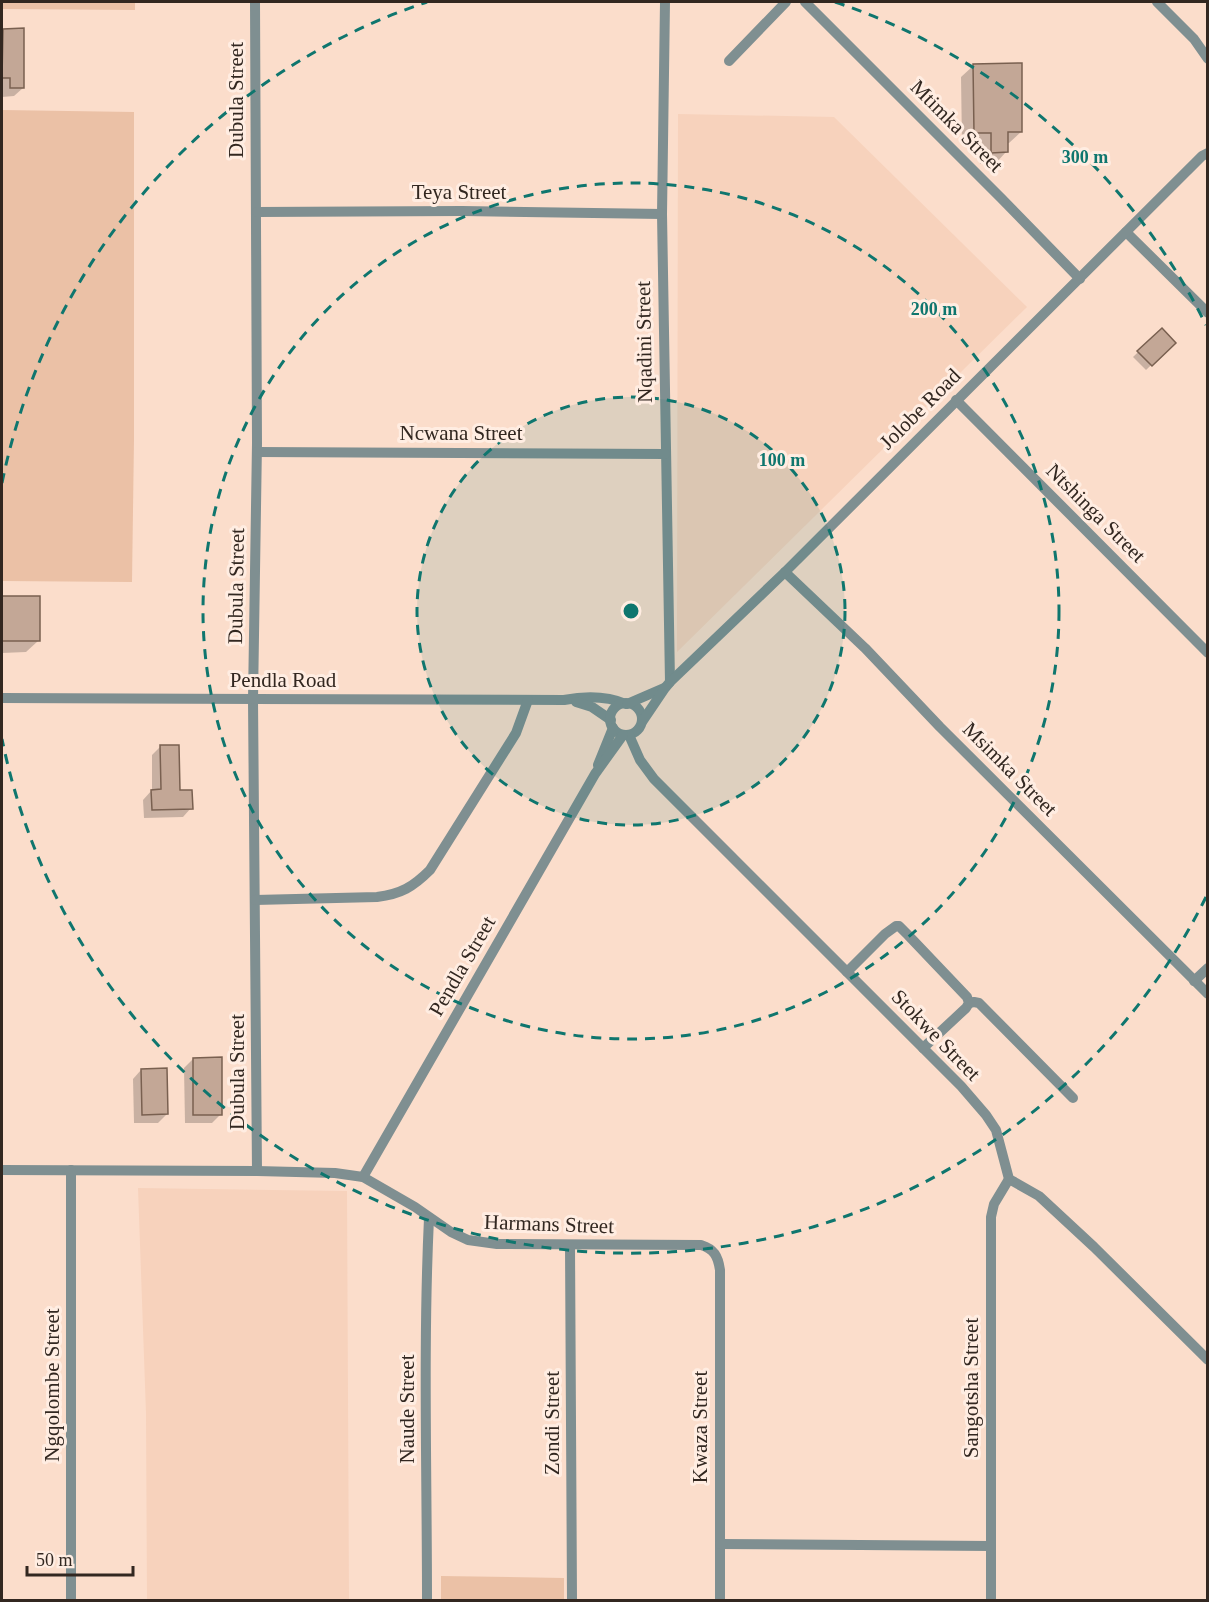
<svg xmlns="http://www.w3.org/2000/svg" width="1209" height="1602" font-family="Georgia,serif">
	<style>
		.built { fill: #f7d2bc }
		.green { fill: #ebc1a6 }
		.shadow { fill: #0003 }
		.building { fill: #c3a796; stroke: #796050; stroke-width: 1.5 }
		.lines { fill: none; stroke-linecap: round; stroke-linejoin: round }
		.minor { stroke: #7f8f91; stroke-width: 10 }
		.ring { fill: none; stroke: #0f766e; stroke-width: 3; stroke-dasharray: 10 8 }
		.labels { text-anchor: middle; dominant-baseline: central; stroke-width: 6; stroke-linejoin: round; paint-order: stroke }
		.street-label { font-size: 21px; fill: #322720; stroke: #ffede2 }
		.centre { fill: #0f766e; stroke: #ffede2; stroke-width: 3 }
		.ring-label { font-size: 18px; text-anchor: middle; font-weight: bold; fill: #0f766e; stroke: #ffede2; stroke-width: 6; stroke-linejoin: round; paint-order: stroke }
	</style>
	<rect width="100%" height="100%" fill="#fbddcb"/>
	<g class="built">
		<polygon points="678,114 834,117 1027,307 677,652"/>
		<polygon points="138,1188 347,1191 349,1600 147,1600 146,1413"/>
	</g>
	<g class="green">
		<polygon points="2,2 135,2 135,10 2,9"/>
		<polygon points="2,110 134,112 134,439 132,582 2,581"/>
		<polygon points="441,1576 564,1578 564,1600 441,1600"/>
	</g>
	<g class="shadow">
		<polygon points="3,30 23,88 14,96 2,97 2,32"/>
		<polygon points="973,66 1021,132 1009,143 1006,143 1006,152 995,164 980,164 979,144 962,145 961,77"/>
		<polygon points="1161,330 1174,343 1146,370 1133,357"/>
		<polygon points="38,597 38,641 26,652 2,653 2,598"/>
		<polygon points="160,747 178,791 191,808 183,817 144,818 143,800 152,790 152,755"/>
		<polygon points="193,1059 221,1114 212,1123 185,1123 184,1068"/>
		<polygon points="141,1070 167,1114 158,1123 134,1123 133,1079"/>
	</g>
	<g class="building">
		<polygon points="24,28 24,88 10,88 10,78 2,78 3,29"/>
		<polygon points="1022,63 1022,132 1008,132 1008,152 991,153 991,133 974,133 973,64"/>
		<polygon points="1162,328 1176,343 1152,366 1137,351"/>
		<rect x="2" y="596" width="38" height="45"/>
		<polygon points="160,745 179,745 180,790 192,790 193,809 152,810 151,790 161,789"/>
		<polygon points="222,1057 222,1115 193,1115 193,1058"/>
		<polygon points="167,1068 168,1114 142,1115 141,1069"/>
	</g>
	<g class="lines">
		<g class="minor">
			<polyline points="255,2 257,443 253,700 257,1171"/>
			<polyline points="665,2 662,214 670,682"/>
			<polyline points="805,2 1001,198 1080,279"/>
			<polyline points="1157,2 1194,39 1208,59"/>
			<polyline points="729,61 786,2"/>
			<polyline points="257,212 462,211 662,214"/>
			<polyline points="1126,232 1208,313"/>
			<polyline points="956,400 1208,653"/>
			<polyline points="257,452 665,454"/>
			<polyline points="785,572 865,648 940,727 1208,994"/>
			<path d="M 2,698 L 564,700 C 584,696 607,696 626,704"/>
			<polyline points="576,702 592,707 611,720"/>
			<circle cx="626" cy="719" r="16"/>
			<polyline points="627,704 664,688"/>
			<polyline points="642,722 665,688 670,682 785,572 1202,156 1208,153"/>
			<polyline points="629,735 640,760 654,779 961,1086 986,1115 996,1130 1009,1179 1039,1196 1094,1247 1208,1360"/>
			<polyline points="598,765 613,728"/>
			<path d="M 255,900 L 377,897 C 401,894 413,887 430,870 L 516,733 L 528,700"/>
			<polyline points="847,972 885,934 896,926 899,926 908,935 967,997 969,1003 966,1008 923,1048"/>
			<polyline points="1194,981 1208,968"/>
			<polyline points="969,1003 974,1002 979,1003 1073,1098"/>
			<path d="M 2,1170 L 257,1171 L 335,1173 L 363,1177 L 415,1207 L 451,1232 L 468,1240 L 497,1244 L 701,1245 C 714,1249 718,1256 720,1270 L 720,1600"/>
			<polyline points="71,1170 71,1600"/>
			<polyline points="363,1177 595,774 623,735"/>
			<polyline points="570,1245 572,1600"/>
			<polyline points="720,1544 991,1546"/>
			<path d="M 427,1600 C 427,1473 423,1345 429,1218"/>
			<polyline points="991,1600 991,1217 994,1204 1009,1179"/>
		</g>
	</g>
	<circle cx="631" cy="611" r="214" fill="#0f766e" fill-opacity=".12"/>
	<g class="ring">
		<circle cx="631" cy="611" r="214"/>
		<circle cx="631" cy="611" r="428"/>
		<path d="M1206 897A642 642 0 0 1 2 739M2 483A642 642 0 0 1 427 2M835 2A642 642 0 0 1 1206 325"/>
	</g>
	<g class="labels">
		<g class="street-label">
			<text transform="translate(236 100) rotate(-90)">Dubula Street</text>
			<text transform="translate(957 126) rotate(45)">Mtimka Street</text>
			<text x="459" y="192">Teya Street</text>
			<text transform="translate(644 342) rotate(-91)">Nqadini Street</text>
			<text transform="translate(920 409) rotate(-45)">Jolobe Road</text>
			<text x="461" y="433">Ncwana Street</text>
			<text transform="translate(1096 513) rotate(45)">Ntshinga Street</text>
			<text transform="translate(236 586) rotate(-89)">Dubula Street</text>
			<text x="283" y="680">Pendla Road</text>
			<text transform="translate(1010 769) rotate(45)">Msimka Street</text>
			<text transform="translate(462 966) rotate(-60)">Pendla Street</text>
			<text transform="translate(936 1035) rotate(46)">Stokwe Street</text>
			<text transform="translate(237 1072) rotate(-90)">Dubula Street</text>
			<text transform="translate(549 1224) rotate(2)">Harmans Street</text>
			<text transform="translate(52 1385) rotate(-90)">Ngqolombe Street</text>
			<text transform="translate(971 1388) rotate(-90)">Sangotsha Street</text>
			<text transform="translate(407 1409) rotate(-90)">Naude Street</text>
			<text transform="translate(552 1423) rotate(-90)">Zondi Street</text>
			<text transform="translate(700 1427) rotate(-90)">Kwaza Street</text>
		</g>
	</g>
	<circle cx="631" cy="611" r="9" class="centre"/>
	<g class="ring-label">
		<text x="1085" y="163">300 m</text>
		<text x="934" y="315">200 m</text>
		<text x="782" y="466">100 m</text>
	</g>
	<rect width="1209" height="1602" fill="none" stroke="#322720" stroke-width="6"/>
	<path d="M27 1566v9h106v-9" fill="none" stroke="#322720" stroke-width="3"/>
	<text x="36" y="1566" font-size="18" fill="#322720" stroke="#ffede2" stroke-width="4.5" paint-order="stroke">50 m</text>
</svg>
